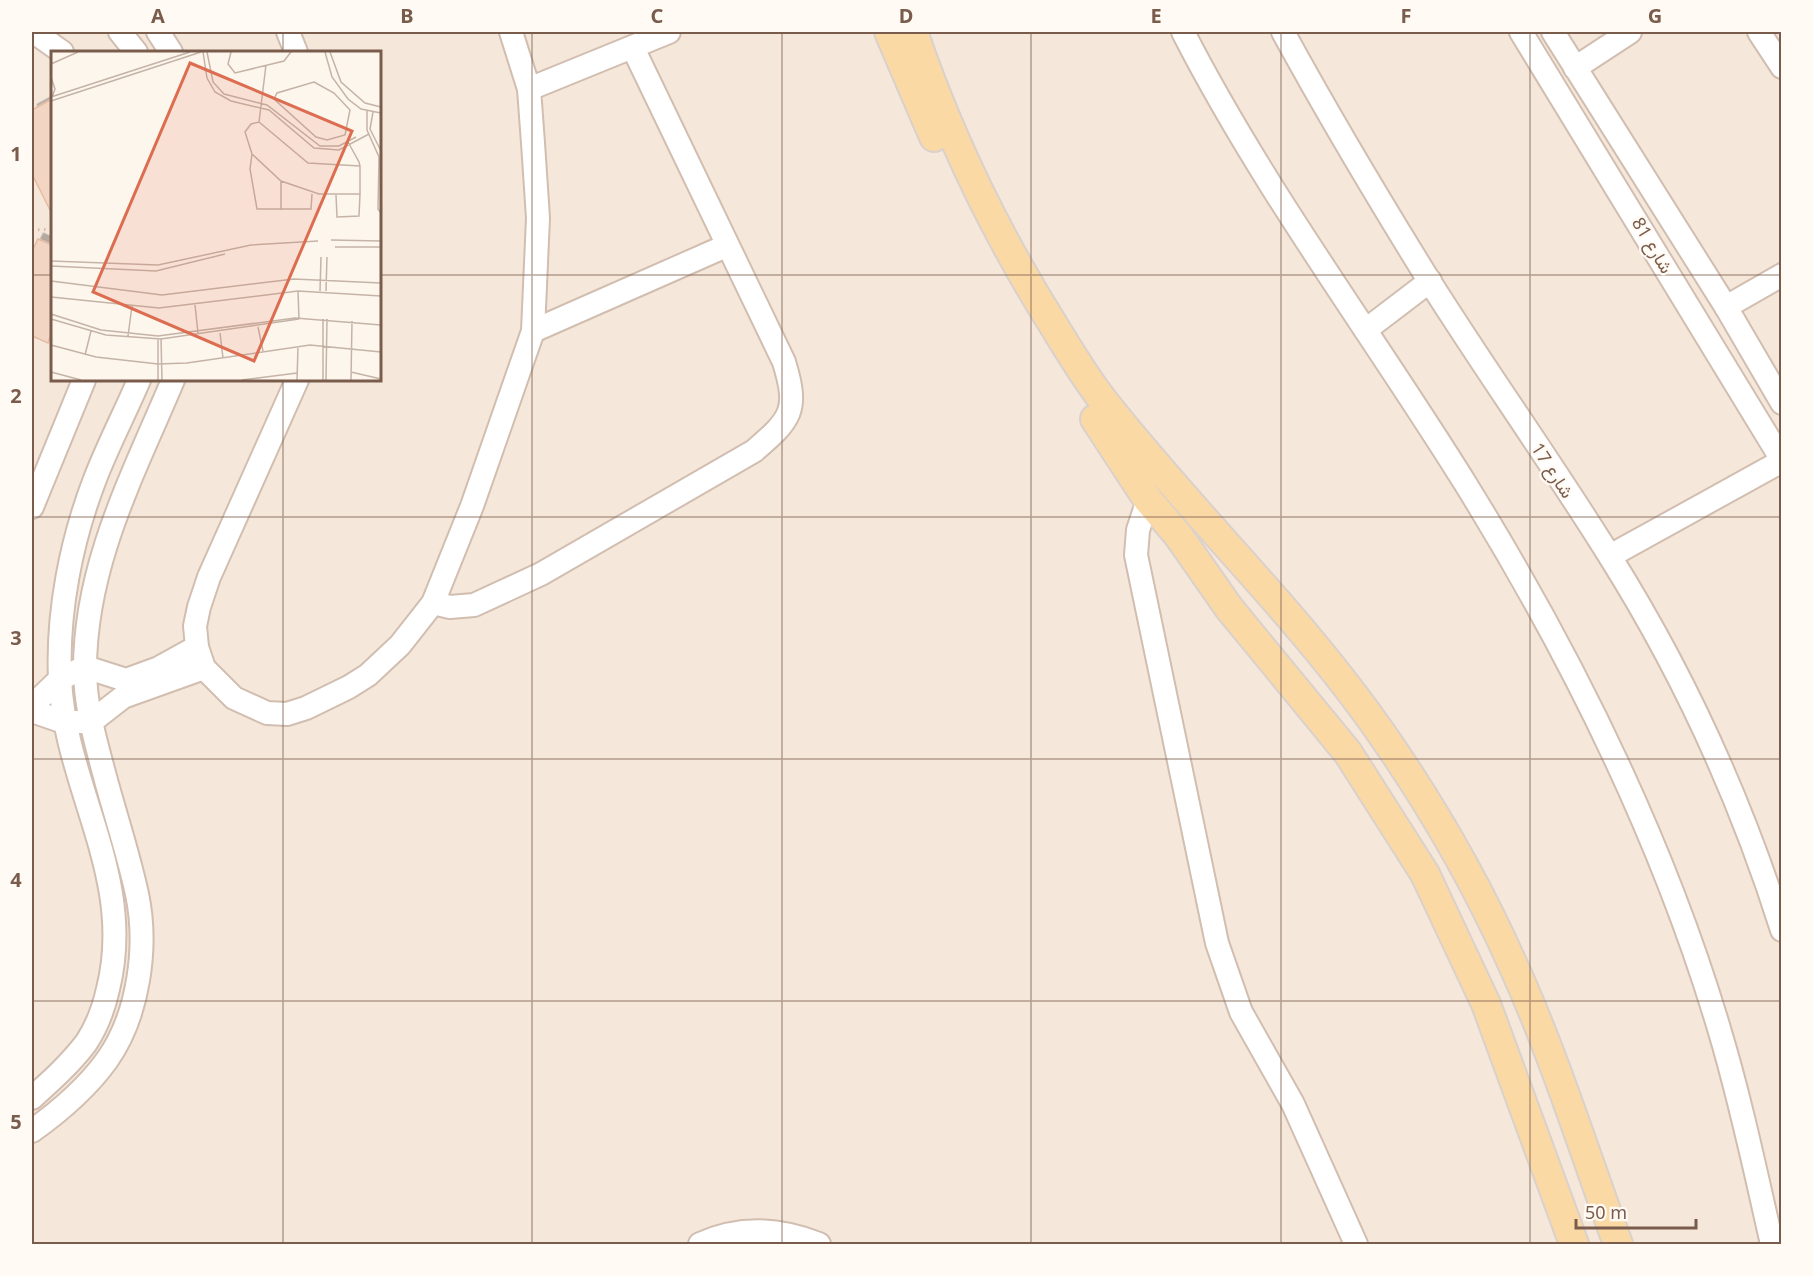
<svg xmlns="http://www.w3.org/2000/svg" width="1813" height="1276" font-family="'Noto Sans',Vazirmatn,sans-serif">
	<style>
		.residential { fill: #f5e8da; fill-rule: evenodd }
		.building { fill: #f3d5c3; stroke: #e6bba3; stroke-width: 1.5; filter: url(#shadow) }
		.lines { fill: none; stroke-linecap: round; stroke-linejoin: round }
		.minor-casing { stroke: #d1beb0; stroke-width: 26 }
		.major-casing { stroke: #dad1cd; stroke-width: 32 }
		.path { stroke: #d9b8a5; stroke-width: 3; stroke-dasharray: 1.5 4.5; stroke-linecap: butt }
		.minor { stroke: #fff; stroke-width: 22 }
		.major { stroke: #fbd9a5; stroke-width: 28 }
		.grid { fill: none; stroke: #7a5c4d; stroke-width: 1.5; stroke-opacity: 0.55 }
		.labels { text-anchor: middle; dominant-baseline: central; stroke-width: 4.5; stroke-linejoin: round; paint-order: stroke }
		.street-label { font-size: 18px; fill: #7a5c4d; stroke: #fffaf3 }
		.inset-road { fill: none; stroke: #c5b3a7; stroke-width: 1.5 }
		.view { fill: #dc6d51; fill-opacity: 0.15; stroke: #dc6d51; stroke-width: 3 }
		.inset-edge { fill: none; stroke: #7a5c4d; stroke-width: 3 }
		.neatline { fill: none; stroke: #7a5c4d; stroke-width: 2 }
		.grid-label { font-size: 20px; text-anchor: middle; font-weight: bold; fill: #7a5c4d }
	</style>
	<defs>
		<filter id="shadow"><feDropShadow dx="5.5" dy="-5.5" stdDeviation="0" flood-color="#0004"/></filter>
	</defs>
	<rect width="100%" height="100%" fill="#fdf6ec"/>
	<path class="residential" d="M 32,32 L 1781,32 L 1781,1244 L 32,1244 ZM 52,52 L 380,52 L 380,380 L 52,380 Z"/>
	<g class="building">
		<polygon points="52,99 52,214 32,174 32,110"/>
		<polygon points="38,239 52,245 52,331 48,343 32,336 32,246 34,247"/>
	</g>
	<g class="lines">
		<defs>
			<g id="minor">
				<polyline points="34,32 62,52"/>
				<polyline points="120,32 136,52"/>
				<polyline points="158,32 171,52"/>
				<polyline points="288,32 296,52"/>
				<path d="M 1183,32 C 1264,190 1371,332 1465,483 C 1571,654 1663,839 1720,1032 C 1741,1102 1756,1174 1772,1244"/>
				<path d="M 1283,32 C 1329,116 1379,200 1430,282 C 1488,374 1551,462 1609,555 C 1682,671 1741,800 1782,930"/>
				<polyline points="1521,32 1782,460"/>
				<polyline points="1553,32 1726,307 1782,403"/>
				<polyline points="1759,32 1782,67"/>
				<polyline points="1575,68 1630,32"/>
				<polyline points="529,89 669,32"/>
				<polyline points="1726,307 1782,275"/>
				<polyline points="1367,329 1430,281"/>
				<polyline points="533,331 726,246"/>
				<polyline points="297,380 209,577 199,607 195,626 197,647 204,668 234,698 267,713 287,714 306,708 349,687 368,675 400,645 433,603 472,506 533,331 538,218 533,143 529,89 511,32"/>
				<polyline points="1148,500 1138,530 1136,555 1217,943 1241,1012 1293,1104 1356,1244"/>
				<polyline points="32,507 84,380"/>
				<polyline points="1610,556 1782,461"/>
				<path d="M 433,603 L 450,607 L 474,605 L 541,574 L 754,451 C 791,419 799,411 784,362 L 633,48"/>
				<polyline points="32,706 60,679 85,667 126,680 159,668 197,647"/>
				<polyline points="32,711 64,722 91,722 123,697 204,668"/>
				<path d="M 32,1098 C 51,1081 70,1064 86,1043 C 96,1028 104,1007 108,989 C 136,877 65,788 60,679 C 57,613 71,541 95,479 C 108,445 125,413 139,380"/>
				<path d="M 32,1131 C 60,1111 87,1088 107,1060 C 139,1015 148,946 137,894 C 129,857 117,820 107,784 C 97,746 85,708 85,669 C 85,564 134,473 173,380"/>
				<path d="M 700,1244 C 740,1226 778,1228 819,1244"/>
			</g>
			<g id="major">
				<polyline points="889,32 934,137"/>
				<path d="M 913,32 C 948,134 996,234 1054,326 C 1070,352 1086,379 1105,403 C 1193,515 1298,614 1379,730 C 1431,804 1476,882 1513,965 C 1554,1055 1584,1151 1618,1244"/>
				<polyline points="1095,419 1148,500 1178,535 1229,608 1348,753 1425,874 1486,1004 1574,1244"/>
			</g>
		</defs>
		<use href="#minor" class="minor-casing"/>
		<use href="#major" class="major-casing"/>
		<polyline class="path" points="32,230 52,229"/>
		<use href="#minor" class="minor"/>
		<use href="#major" class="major"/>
	</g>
	<path class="grid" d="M 283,32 L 283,52M 532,32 L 532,1244M 782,32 L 782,1244M 1031,32 L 1031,1244M 1281,32 L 1281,1244M 1530,32 L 1530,1244M 32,275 L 52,275M 380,275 L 1782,275M 283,380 L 283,1244M 32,517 L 1782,517M 32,759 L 1782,759M 32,1001 L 1782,1001"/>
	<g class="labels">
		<g class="street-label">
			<text transform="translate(1653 245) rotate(59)">شارع 81</text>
			<text transform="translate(1553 470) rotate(57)">شارع 17</text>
		</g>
	</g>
	<g transform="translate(51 51)">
		<rect width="330" height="330" fill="#fdf6ec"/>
		<path class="inset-road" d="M 152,1 L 156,27 L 164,41 L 180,50 L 218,59 L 263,97 L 288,99 L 318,83M 156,1 L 162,31 L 173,43 L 216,54 L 269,95 L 288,95 L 305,86M 180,1 L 177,13 L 184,22 L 233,10 L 240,1M 274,1 L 281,26 L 297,48 L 310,58 L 330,62M 279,1 L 290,31 L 314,52 L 330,56M 0,13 L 27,1M 0,26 L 4,38 L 1,46M 263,31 L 283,42 L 299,59 L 294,84 L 276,89 L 265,86 L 223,48 L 226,42 ZM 0,46 L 139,1M 0,50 L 150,1M 316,60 L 316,79 L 328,106 L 327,158 L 330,162M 322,61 L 319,78 L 330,100M 208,71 L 215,14M 297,91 L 308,111 L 309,115 L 309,143 L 268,143 L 230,130 L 201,103 L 194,81 L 200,73 L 208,71 L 257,112 L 309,115M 201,103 L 199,118 L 206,158 L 260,158 L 261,143M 230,130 L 230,159M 285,144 L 286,166 L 308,165 L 309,143M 280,189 L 330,190M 284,196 L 330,196M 0,210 L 107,214 L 200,194 L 267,190M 0,215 L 105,220 L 174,203M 0,230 L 111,244 L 243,228 L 330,232M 247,240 L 248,268M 269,240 L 270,206M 275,240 L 276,206M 0,246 L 108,257 L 247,240 L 330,245M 144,254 L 147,282M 0,263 L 50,279 L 107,285 L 244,267 L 330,274M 0,268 L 55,284 L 110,288 L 248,268M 272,268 L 272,329M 207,276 L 212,300M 169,282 L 172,307M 77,285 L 81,255M 110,287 L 111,329M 0,294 L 45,306 L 107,313 L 136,312 L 259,294 L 330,301M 34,304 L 40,280M 0,321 L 30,329M 300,321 L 330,328M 107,329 L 107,287M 191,329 L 246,322M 246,329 L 247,295M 275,329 L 276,268M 300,329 L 301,270"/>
		<path class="view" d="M 139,12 L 301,80 L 203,310 L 42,241 Z"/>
		<rect width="330" height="330" class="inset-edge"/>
	</g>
	<rect width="1813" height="1276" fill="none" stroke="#fffaf3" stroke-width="66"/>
	<path d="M1576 1219v9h120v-9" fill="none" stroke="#7a5c4d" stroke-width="3"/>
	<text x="1585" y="1219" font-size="18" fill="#7a5c4d" stroke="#fffaf3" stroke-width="4.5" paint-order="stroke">50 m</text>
	<rect x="33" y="33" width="1747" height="1210" class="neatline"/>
	<g class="grid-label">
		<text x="158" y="23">A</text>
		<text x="407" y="23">B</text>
		<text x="657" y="23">C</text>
		<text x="906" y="23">D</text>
		<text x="1156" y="23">E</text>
		<text x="1406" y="23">F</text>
		<text x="1655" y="23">G</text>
		<text x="16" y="161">1</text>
		<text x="16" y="403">2</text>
		<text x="16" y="645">3</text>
		<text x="16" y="887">4</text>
		<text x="16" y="1129">5</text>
	</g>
</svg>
